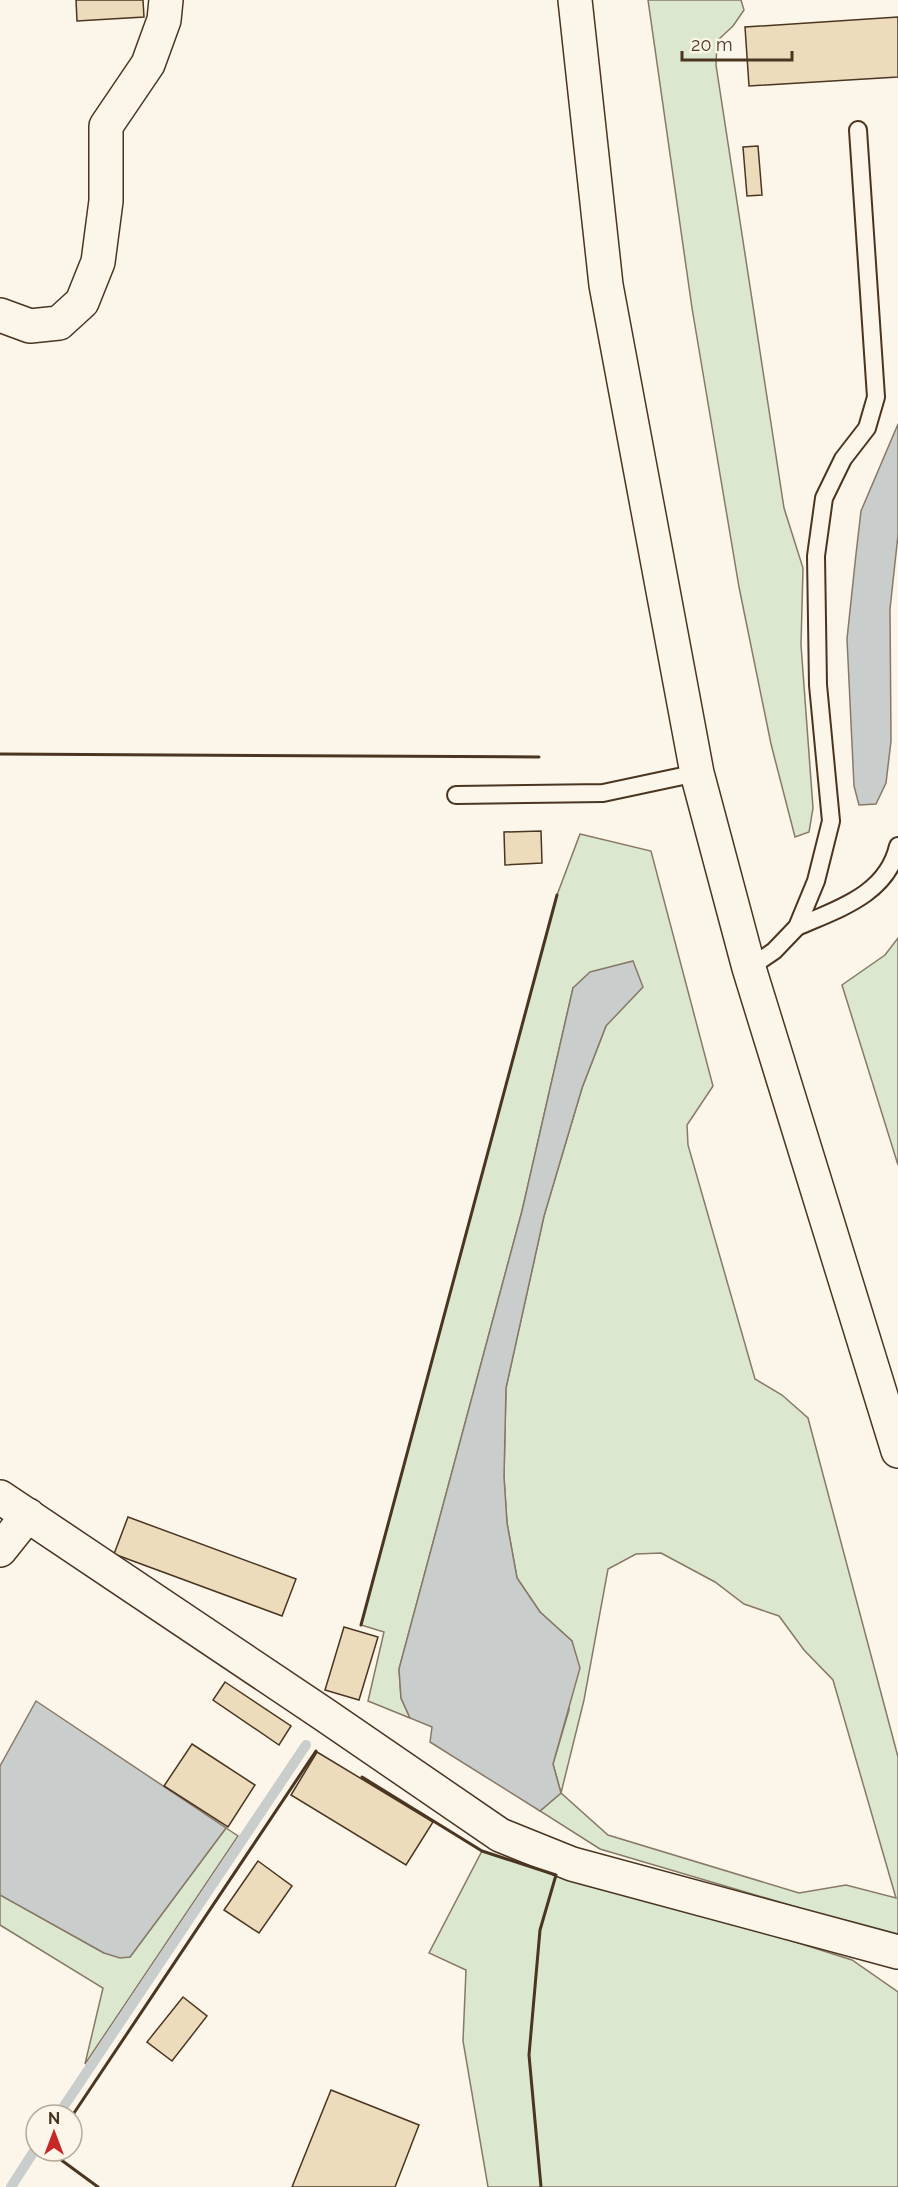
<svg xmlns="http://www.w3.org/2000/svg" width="898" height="2187" font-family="Raleway,sans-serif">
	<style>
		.green { fill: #dce7d0; stroke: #887966; stroke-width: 1.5; fill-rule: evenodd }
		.water { fill: #c9cecd; stroke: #887966; stroke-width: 1.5 }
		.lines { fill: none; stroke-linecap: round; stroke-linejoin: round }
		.stream { stroke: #c9cecd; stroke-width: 10 }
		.building { fill: #ecdcbc; stroke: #4a3520; stroke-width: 1.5 }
		.service-casing { stroke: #4a3520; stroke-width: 20 }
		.minor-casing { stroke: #4a3520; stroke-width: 36 }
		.trunk-casing { stroke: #4a3520; stroke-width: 36 }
		.service { stroke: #fbf6e9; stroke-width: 16 }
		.minor { stroke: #fbf6e9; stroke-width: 33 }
		.trunk { stroke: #fbf6e9; stroke-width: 33 }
		.wall { stroke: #4a3520; stroke-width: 3 }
	</style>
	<rect width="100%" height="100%" fill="#fbf6e9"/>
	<g class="green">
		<polygon points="648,0 741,0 744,10 733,26 717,41 716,65 784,508 803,568 801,645 813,808 809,832 795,837 771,744 739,587 692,308"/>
		<path d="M 580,834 L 651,851 L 713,1086 L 687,1125 L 688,1145 L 755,1379 L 782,1395 L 808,1418 L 898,1757 L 898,1937 L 600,1849 L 540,1811 L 561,1793 L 553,1764 L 569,1710 L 572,1641 L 540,1612 L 517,1578 L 507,1523 L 504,1477 L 506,1388 L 544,1216 L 582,1088 L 606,1026 L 573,988 L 522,1211 L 399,1669 L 401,1698 L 410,1718 L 368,1701 L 384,1632 L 361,1625 L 557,895 ZM 661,1553 L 715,1582 L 744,1604 L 779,1616 L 804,1650 L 833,1680 L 896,1898 L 846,1885 L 799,1893 L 608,1835 L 561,1793 L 584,1700 L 608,1569 L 636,1554 Z"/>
		<polygon points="898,938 898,1165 842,985 885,955"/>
		<polygon points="226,1828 238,1836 85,2064 103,1988 0,1925 0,1895 104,1953 130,1957"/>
		<polygon points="482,1851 556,1875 659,1899 852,1960 898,1992 898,2187 488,2187 463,2041 466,1970 429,1953"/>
	</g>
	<g class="water">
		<polygon points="898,424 898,535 890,609 891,741 886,783 876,804 859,805 854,786 847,639 856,554 861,511"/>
		<polygon points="633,961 643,987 606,1026 582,1088 544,1216 506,1388 504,1477 507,1523 517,1578 540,1612 572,1641 580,1668 553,1764 561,1793 540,1811 430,1742 432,1727 410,1718 401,1698 399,1669 522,1211 573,988 590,972"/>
		<polygon points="36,1701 226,1828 130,1957 120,1958 104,1953 0,1895 0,1766"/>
	</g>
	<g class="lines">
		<g class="stream">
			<polyline points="58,2115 306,1745"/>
			<polyline points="11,2187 36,2148"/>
		</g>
	</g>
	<g class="building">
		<polygon points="76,0 143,0 144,17 77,21"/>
		<polygon points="898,17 898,77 749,86 745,27"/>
		<polygon points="758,146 762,195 747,196 743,147"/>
		<polygon points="541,831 542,863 505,865 504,832"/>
		<polygon points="128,1517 296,1579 282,1616 114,1554"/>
		<polygon points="344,1627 378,1637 359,1700 325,1690"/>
		<polygon points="225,1682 291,1726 279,1745 213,1700"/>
		<polygon points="192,1744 255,1785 228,1827 164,1786"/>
		<polygon points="317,1752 433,1822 406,1865 291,1795"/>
		<polygon points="258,1861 292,1886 259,1933 224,1910"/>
		<polygon points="183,1997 207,2016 172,2061 147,2042"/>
		<polygon points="331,2090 419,2125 395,2187 292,2187"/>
	</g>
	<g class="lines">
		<defs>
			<g id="service">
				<polyline points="456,795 603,793 697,773"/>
				<path d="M 797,927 C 837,909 887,895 898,846"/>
				<polyline points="749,968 774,951 797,927 816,881 831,821 818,685 816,556 824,498 843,459 867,428 876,397 858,130"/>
			</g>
			<g id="minor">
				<polyline points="0,315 30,326 59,323 82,302 98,262 106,201 106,126 148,64 164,20 166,0"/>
				<polyline points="0,1497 325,1715 500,1835 572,1864 898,1952"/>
				<polyline points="0,1550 28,1515"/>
			</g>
			<polyline id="trunk" points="575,0 606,285 697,773 749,968 898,1451"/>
		</defs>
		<use href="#service" class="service-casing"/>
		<use href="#minor" class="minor-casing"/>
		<use href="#trunk" class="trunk-casing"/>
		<use href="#service" class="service"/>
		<use href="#minor" class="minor"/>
		<use href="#trunk" class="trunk"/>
		<g class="wall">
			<polyline points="0,754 539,757"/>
			<polyline points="361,1625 557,895"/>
			<polyline points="362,1777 482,1851 556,1875 540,1930 529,2055 541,2187"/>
			<polyline points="72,2116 316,1751"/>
			<polyline points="49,2151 98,2187"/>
		</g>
	</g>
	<g transform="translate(54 2133)"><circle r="28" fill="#fbf6e9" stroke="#b4a999" stroke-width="1.5"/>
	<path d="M0-4.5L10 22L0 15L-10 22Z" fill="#c62828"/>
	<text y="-9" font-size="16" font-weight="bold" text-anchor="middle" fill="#4a3520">N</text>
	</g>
	<path d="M682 51v9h110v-9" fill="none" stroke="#4a3520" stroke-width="3"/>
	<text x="691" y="51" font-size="18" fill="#4a3520" stroke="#fbf6e9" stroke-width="4.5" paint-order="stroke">20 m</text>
</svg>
